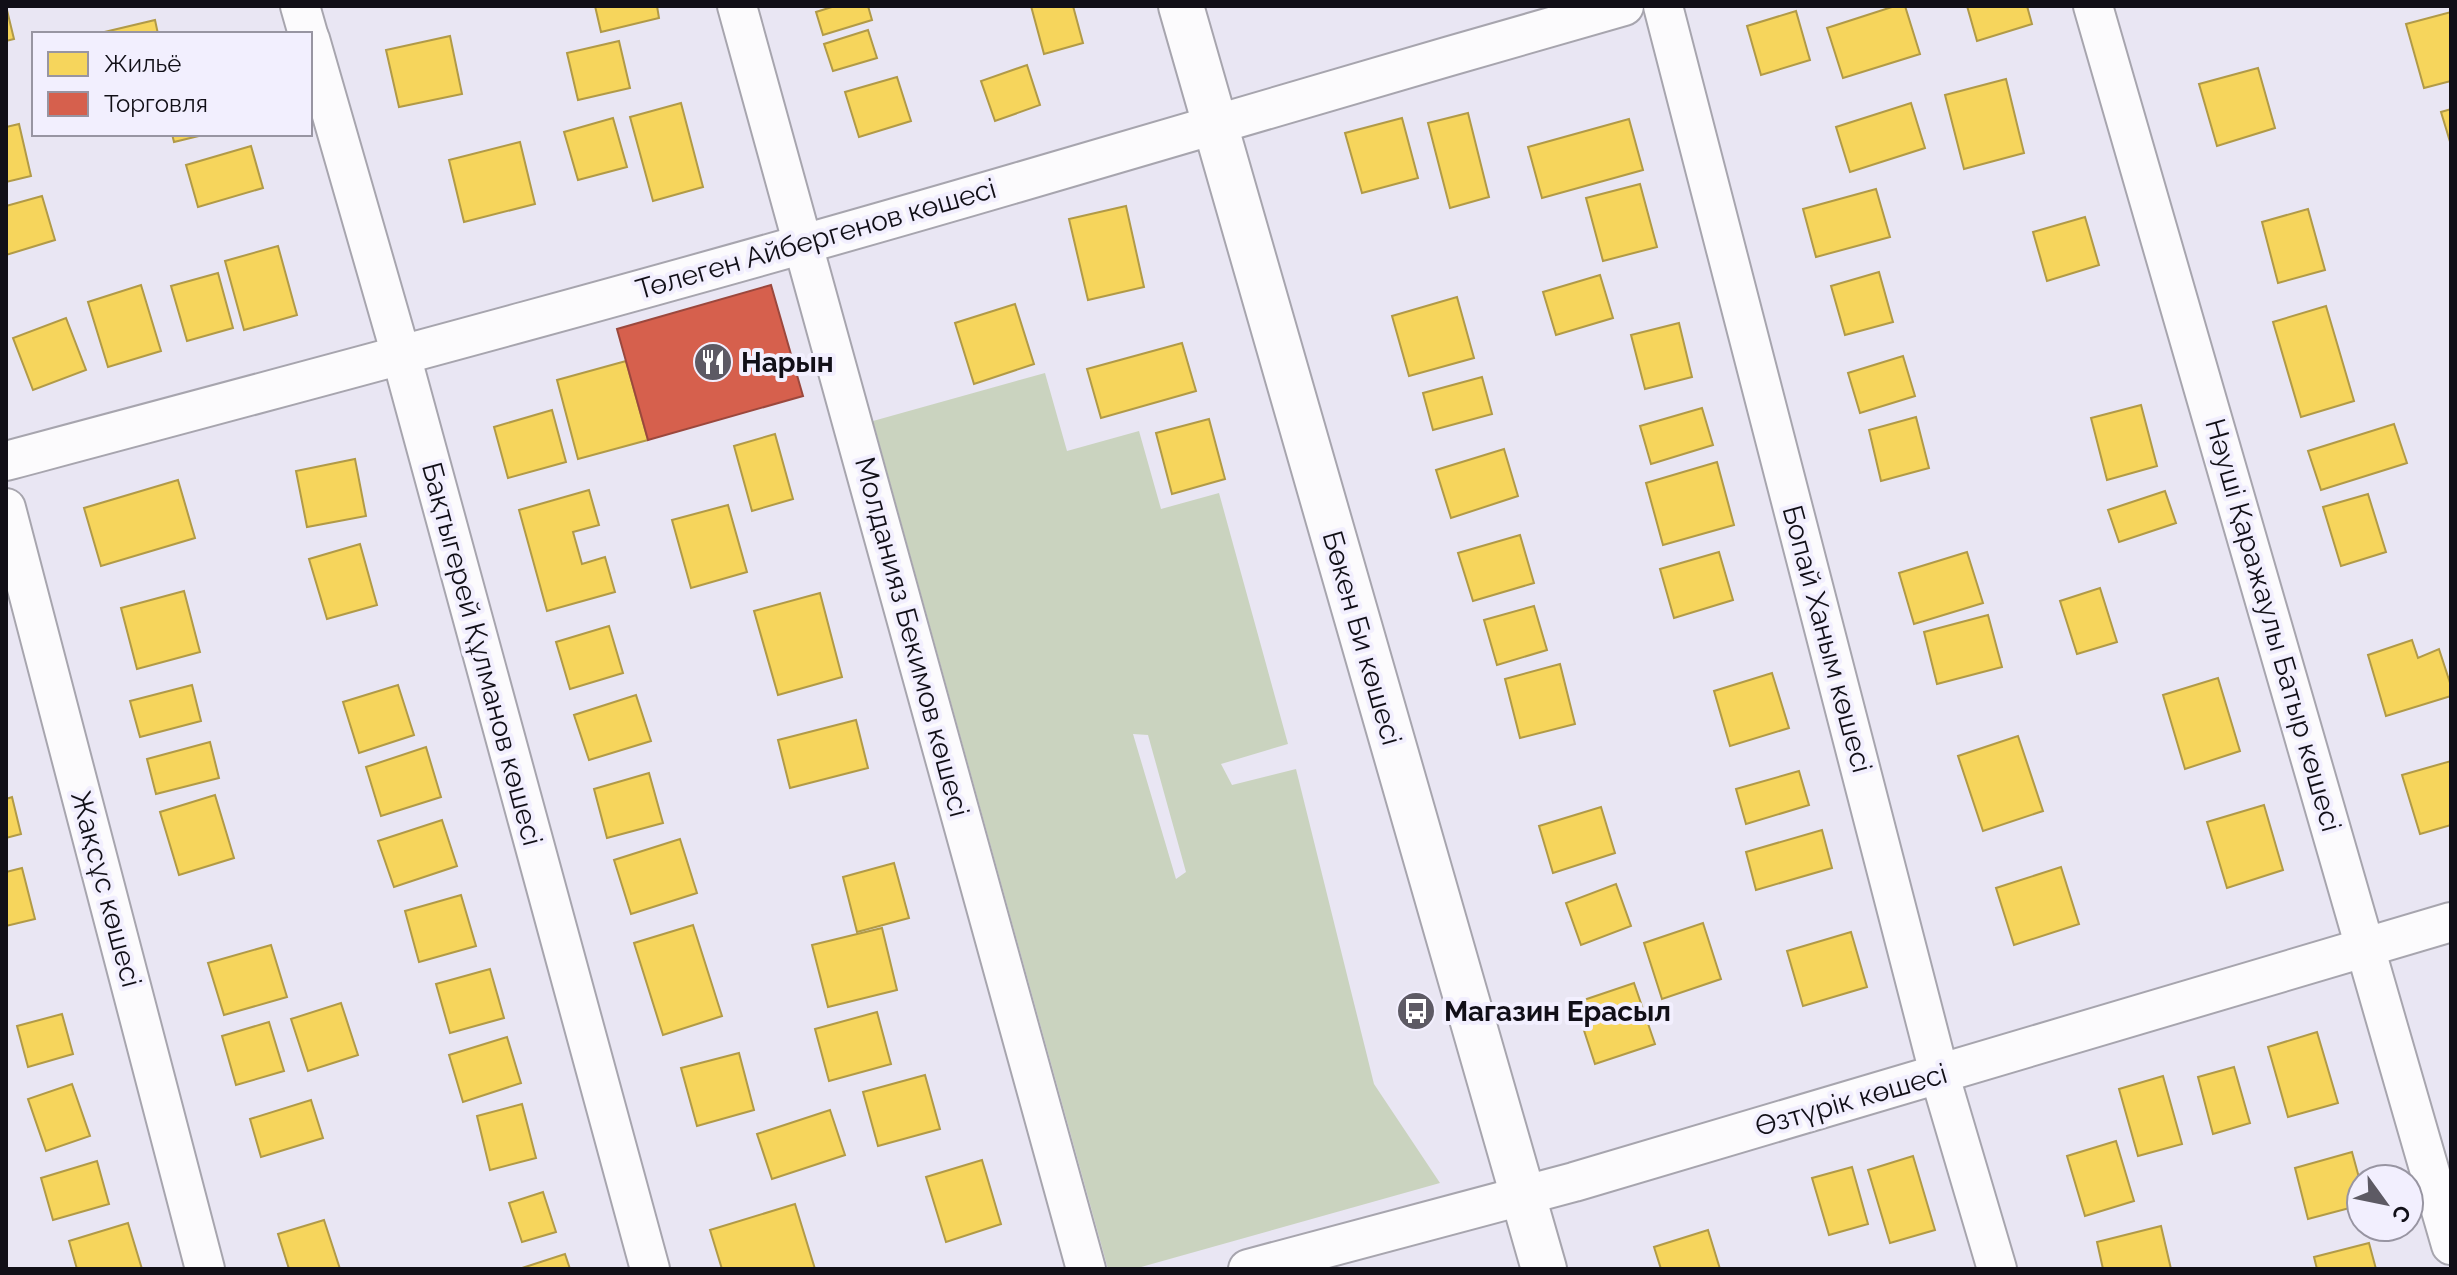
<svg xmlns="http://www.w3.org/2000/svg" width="2457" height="1275" font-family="Raleway,sans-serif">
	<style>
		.green { fill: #cad3bf; fill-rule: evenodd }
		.homes { fill: #f6d55c; stroke: #b19a47; stroke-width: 2 }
		.shops { fill: #d6604d; stroke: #9b483d; stroke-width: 2 }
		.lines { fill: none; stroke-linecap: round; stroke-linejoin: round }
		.minor-casing { stroke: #a7a5ae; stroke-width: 42 }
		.tertiary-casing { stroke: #a7a5ae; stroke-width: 48 }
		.minor { stroke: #fcfbfd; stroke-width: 38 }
		.tertiary { stroke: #fcfbfd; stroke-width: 44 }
		.labels { text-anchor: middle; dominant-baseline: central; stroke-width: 8; stroke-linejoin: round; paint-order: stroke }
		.street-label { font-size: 28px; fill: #110f17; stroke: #f2effe }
		.poi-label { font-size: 28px; font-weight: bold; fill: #110f17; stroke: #f2effe; text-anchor: start }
	</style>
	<rect width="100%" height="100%" fill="#e9e6f3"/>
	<path class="green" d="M 1045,373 L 1067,451 L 1139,431 L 1161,509 L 1219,493 L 1288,744 L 1221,764 L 1232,785 L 1296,769 L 1374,1084 L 1440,1183 L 1134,1269 L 1108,1269 L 873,421 ZM 1133,734 L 1148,735 L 1186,872 L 1176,879 Z"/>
	<g class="homes">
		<polygon points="6,6 14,39 6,41"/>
		<polygon points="595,6 657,6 659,18 601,32"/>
		<polygon points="835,6 868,6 872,20 823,35 816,12"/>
		<polygon points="1031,6 1073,6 1083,43 1044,54"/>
		<polygon points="1895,6 1905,6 1920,54 1843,78 1827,28"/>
		<polygon points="1967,6 2027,6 2032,24 1977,41"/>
		<polygon points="1796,11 1810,60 1761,75 1747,26"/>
		<polygon points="2451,12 2451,81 2424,88 2406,24"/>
		<polygon points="155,20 158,34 96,34"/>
		<polygon points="868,30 877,58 833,71 824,44"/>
		<polygon points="450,36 462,94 399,107 386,50"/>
		<polygon points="619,41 630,88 578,100 567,53"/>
		<polygon points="1027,65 1040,105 995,121 981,81"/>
		<polygon points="2258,68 2275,128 2217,146 2199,84"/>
		<polygon points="897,77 911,121 859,137 845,92"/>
		<polygon points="2006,79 2024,153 1964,169 1945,95"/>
		<polygon points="681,103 703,187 653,201 630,117"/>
		<polygon points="1911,103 1925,148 1850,172 1836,127"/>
		<polygon points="2451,109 2451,145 2441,112"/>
		<polygon points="1468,113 1489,197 1450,208 1428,123"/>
		<polygon points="613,118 627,167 578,180 564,132"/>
		<polygon points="1402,118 1418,178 1362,193 1345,133"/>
		<polygon points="1629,119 1643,170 1542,198 1528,147"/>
		<polygon points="19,124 31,176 6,182 6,127"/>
		<polygon points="172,134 207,134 174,142"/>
		<polygon points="520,142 535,204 464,222 449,160"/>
		<polygon points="251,146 263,188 198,207 186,165"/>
		<polygon points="1640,184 1657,247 1603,261 1586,198"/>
		<polygon points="1876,189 1890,237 1816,257 1803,209"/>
		<polygon points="42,196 55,240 6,255 6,206"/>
		<polygon points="1126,206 1144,287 1088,300 1069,219"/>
		<polygon points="2308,209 2325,270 2278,283 2262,222"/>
		<polygon points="2085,217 2099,265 2047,281 2033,232"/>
		<polygon points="278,246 297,315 244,330 225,261"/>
		<polygon points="1879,272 1893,322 1845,335 1831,286"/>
		<polygon points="218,273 233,328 187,341 171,286"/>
		<polygon points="1600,275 1613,318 1556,335 1543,292"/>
		<polygon points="141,285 161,351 108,367 88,302"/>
		<polygon points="1457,297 1474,358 1409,376 1392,316"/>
		<polygon points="1015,304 1034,364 974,384 955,323"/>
		<polygon points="2326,306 2354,401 2301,417 2273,322"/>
		<polygon points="66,318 86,370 33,390 13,338"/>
		<polygon points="1679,323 1692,377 1645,389 1631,335"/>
		<polygon points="1182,343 1196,391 1101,418 1087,369"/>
		<polygon points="1903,356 1915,396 1860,413 1848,373"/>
		<polygon points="626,361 648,440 578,459 557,380"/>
		<polygon points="1482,377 1492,414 1433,430 1423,393"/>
		<polygon points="2141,405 2157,466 2107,480 2091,418"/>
		<polygon points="1702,408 1713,445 1651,464 1640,426"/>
		<polygon points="552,410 566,462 508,478 494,427"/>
		<polygon points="1916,417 1929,468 1881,481 1869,430"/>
		<polygon points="1209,419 1225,479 1172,494 1156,433"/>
		<polygon points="2394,424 2407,463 2321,490 2308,451"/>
		<polygon points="775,434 793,499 752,511 734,446"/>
		<polygon points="1504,449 1518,496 1451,518 1436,470"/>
		<polygon points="355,459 366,516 307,527 296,471"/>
		<polygon points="1717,462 1734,525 1663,545 1646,483"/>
		<polygon points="178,480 195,538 101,566 84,508"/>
		<polygon points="589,490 599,525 573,532 582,564 605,557 615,592 547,611 519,510"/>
		<polygon points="2165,491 2176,523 2119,542 2108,510"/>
		<polygon points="2368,494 2386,552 2341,566 2323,507"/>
		<polygon points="728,505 747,572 691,588 672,520"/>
		<polygon points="1520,535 1534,583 1473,601 1458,553"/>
		<polygon points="360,544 377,605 327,619 309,559"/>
		<polygon points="1719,552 1733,600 1674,618 1660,569"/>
		<polygon points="1967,552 1983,603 1914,624 1899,573"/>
		<polygon points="2100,588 2117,642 2077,654 2060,601"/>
		<polygon points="184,591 200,652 137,669 121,608"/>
		<polygon points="820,593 842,677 778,695 754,611"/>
		<polygon points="1534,606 1547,650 1497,665 1484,620"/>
		<polygon points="1988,615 2002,667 1937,684 1924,632"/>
		<polygon points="609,626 623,673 570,689 556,642"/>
		<polygon points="2412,640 2418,658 2439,649 2451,686 2451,696 2386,716 2368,655"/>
		<polygon points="1560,664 1575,724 1520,738 1505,679"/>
		<polygon points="1772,673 1789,728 1730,746 1714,691"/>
		<polygon points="2218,678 2240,751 2185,769 2163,695"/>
		<polygon points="192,685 201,721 140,737 130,701"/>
		<polygon points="398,685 414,735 359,753 343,702"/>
		<polygon points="636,695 651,741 589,760 574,715"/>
		<polygon points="856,720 868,768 790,788 778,740"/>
		<polygon points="2018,736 2043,811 1983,831 1958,756"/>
		<polygon points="210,742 219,778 156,794 147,759"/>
		<polygon points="426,747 441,797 381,816 366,767"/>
		<polygon points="2451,761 2451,825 2420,834 2402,775"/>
		<polygon points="1799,771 1809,805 1746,824 1736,789"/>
		<polygon points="649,773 663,823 607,838 594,789"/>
		<polygon points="215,795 234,858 179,875 160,812"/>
		<polygon points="12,797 21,834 6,838 6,799"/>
		<polygon points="2264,805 2283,870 2227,888 2207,822"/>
		<polygon points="1601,807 1615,853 1553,873 1539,826"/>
		<polygon points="442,820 457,866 394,887 378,841"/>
		<polygon points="1822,830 1832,868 1756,890 1746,852"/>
		<polygon points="680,839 697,893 631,914 614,860"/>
		<polygon points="894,863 909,918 857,932 843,877"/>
		<polygon points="2061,867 2079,924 2014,945 1996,888"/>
		<polygon points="22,868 35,919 6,926 6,872"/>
		<polygon points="1616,884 1631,926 1581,945 1566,903"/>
		<polygon points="461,895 476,946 419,962 405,911"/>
		<polygon points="1703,923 1721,979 1662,999 1644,943"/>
		<polygon points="693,925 722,1016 663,1035 634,943"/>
		<polygon points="882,928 897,990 828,1007 812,945"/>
		<polygon points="1851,932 1867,987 1803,1006 1787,951"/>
		<polygon points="271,945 287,997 224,1015 208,963"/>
		<polygon points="490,969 504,1018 450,1033 436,984"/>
		<polygon points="1634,983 1655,1044 1595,1064 1575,1003"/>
		<polygon points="341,1003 358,1055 308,1071 291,1019"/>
		<polygon points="877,1012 891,1064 829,1081 815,1029"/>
		<polygon points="62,1014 73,1054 28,1067 17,1026"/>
		<polygon points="269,1022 284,1071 236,1085 222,1036"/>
		<polygon points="2317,1032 2338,1103 2288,1117 2268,1047"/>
		<polygon points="507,1037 521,1083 463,1102 449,1055"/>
		<polygon points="739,1053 754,1110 697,1126 681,1068"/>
		<polygon points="2234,1067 2250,1123 2213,1134 2198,1077"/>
		<polygon points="925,1075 940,1129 878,1146 863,1092"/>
		<polygon points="2163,1076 2182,1144 2138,1156 2119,1089"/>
		<polygon points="72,1084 90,1136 46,1151 28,1099"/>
		<polygon points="311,1100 323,1138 261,1157 250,1119"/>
		<polygon points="522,1104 536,1158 490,1170 477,1116"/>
		<polygon points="830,1110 845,1155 772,1179 757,1134"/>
		<polygon points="2116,1141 2134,1201 2085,1216 2067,1156"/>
		<polygon points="2352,1152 2361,1185 2361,1205 2308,1219 2295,1168"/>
		<polygon points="1913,1156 1935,1230 1890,1243 1868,1170"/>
		<polygon points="982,1160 1001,1224 946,1242 926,1177"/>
		<polygon points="97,1161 109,1204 53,1220 41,1178"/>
		<polygon points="1852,1167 1868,1224 1829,1235 1812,1178"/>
		<polygon points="543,1192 556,1232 522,1242 509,1203"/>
		<polygon points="795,1204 815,1269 722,1269 710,1230"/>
		<polygon points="324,1220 340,1269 289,1269 278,1234"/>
		<polygon points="128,1223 142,1269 77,1269 69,1241"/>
		<polygon points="2161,1226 2171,1269 2103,1269 2097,1242"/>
		<polygon points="1708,1230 1720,1269 1661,1269 1654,1247"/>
		<polygon points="2369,1243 2376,1269 2317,1269 2314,1257"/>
		<polygon points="565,1254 570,1269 519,1269"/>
	</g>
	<polygon class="shops" points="771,285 803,396 648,440 617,329"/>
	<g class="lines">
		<defs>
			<g id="minor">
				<polyline points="300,6 308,34"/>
				<polyline points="737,6 1086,1269"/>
				<polyline points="1663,6 1939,1073 1997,1269"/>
				<polyline points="2093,6 2451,1245"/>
				<polyline points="310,39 401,355 650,1269"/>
				<path d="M 6,461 C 343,371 681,281 1016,183 C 1218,123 1421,64 1624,6"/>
				<polyline points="6,508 205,1269"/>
				<polyline points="1248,1269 1574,1182 2451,922"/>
			</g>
			<polyline id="tertiary" points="1181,6 1544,1269"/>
		</defs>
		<use href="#minor" class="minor-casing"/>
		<use href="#tertiary" class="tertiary-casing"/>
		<use href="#minor" class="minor"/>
		<use href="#tertiary" class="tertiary"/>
	</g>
	<defs>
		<symbol id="restaurant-disc" viewBox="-11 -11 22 22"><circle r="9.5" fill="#5d5a64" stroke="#f2effe"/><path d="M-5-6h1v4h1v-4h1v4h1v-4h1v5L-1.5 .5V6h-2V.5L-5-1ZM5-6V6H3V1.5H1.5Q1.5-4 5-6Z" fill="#fff"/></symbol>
		<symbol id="bus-disc" viewBox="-11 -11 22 22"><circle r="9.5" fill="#5d5a64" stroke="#f2effe"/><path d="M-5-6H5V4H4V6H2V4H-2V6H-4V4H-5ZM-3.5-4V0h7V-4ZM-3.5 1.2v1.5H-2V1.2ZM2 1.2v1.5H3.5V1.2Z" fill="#fff"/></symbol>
	</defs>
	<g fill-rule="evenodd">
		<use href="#restaurant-disc" x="691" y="340" width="44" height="44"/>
		<use href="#bus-disc" x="1394" y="989" width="44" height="44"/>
	</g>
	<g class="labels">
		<g class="street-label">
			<text transform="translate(816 239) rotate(-16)">Төлеген Айбергенов көшесі</text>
			<text transform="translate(2273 625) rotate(74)">Нәуші Қаражаулы Батыр көшесі</text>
			<text transform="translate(912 637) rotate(75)">Молданияз Бекимов көшесі</text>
			<text transform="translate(1362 638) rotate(74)">Бөкен Би көшесі</text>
			<text transform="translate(1827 639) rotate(75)">Бопай Ханым көшесі</text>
			<text transform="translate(482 654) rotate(75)">Бақтыгерей Құлманов көшесі</text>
			<text transform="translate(106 889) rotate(75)">Жақсұс көшесі</text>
			<text transform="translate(1851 1100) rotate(-16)">Өзтүрік көшесі</text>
		</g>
		<g class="poi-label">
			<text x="741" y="362">Нарын</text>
			<text x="1444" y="1011">Магазин Ерасыл</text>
		</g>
	</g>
	<rect width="2457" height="1275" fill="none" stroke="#110f17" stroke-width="16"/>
	<rect x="32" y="32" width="280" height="104" fill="#f2effe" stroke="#9895a2" stroke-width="2"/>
	<rect x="48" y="52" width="40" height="24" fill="#f6d55c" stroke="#9895a2" stroke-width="2"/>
	<text x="104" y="72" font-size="24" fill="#110f17">Жильё</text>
	<rect x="48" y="92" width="40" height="24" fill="#d6604d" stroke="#9895a2" stroke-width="2"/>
	<text x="104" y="112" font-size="24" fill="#110f17">Торговля</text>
	<g transform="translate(2385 1203) rotate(123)"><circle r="38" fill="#f2effe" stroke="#9895a2" stroke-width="2"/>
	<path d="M0-6L14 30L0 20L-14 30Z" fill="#5d5a64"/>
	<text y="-12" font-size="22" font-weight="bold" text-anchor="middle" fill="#110f17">С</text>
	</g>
</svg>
